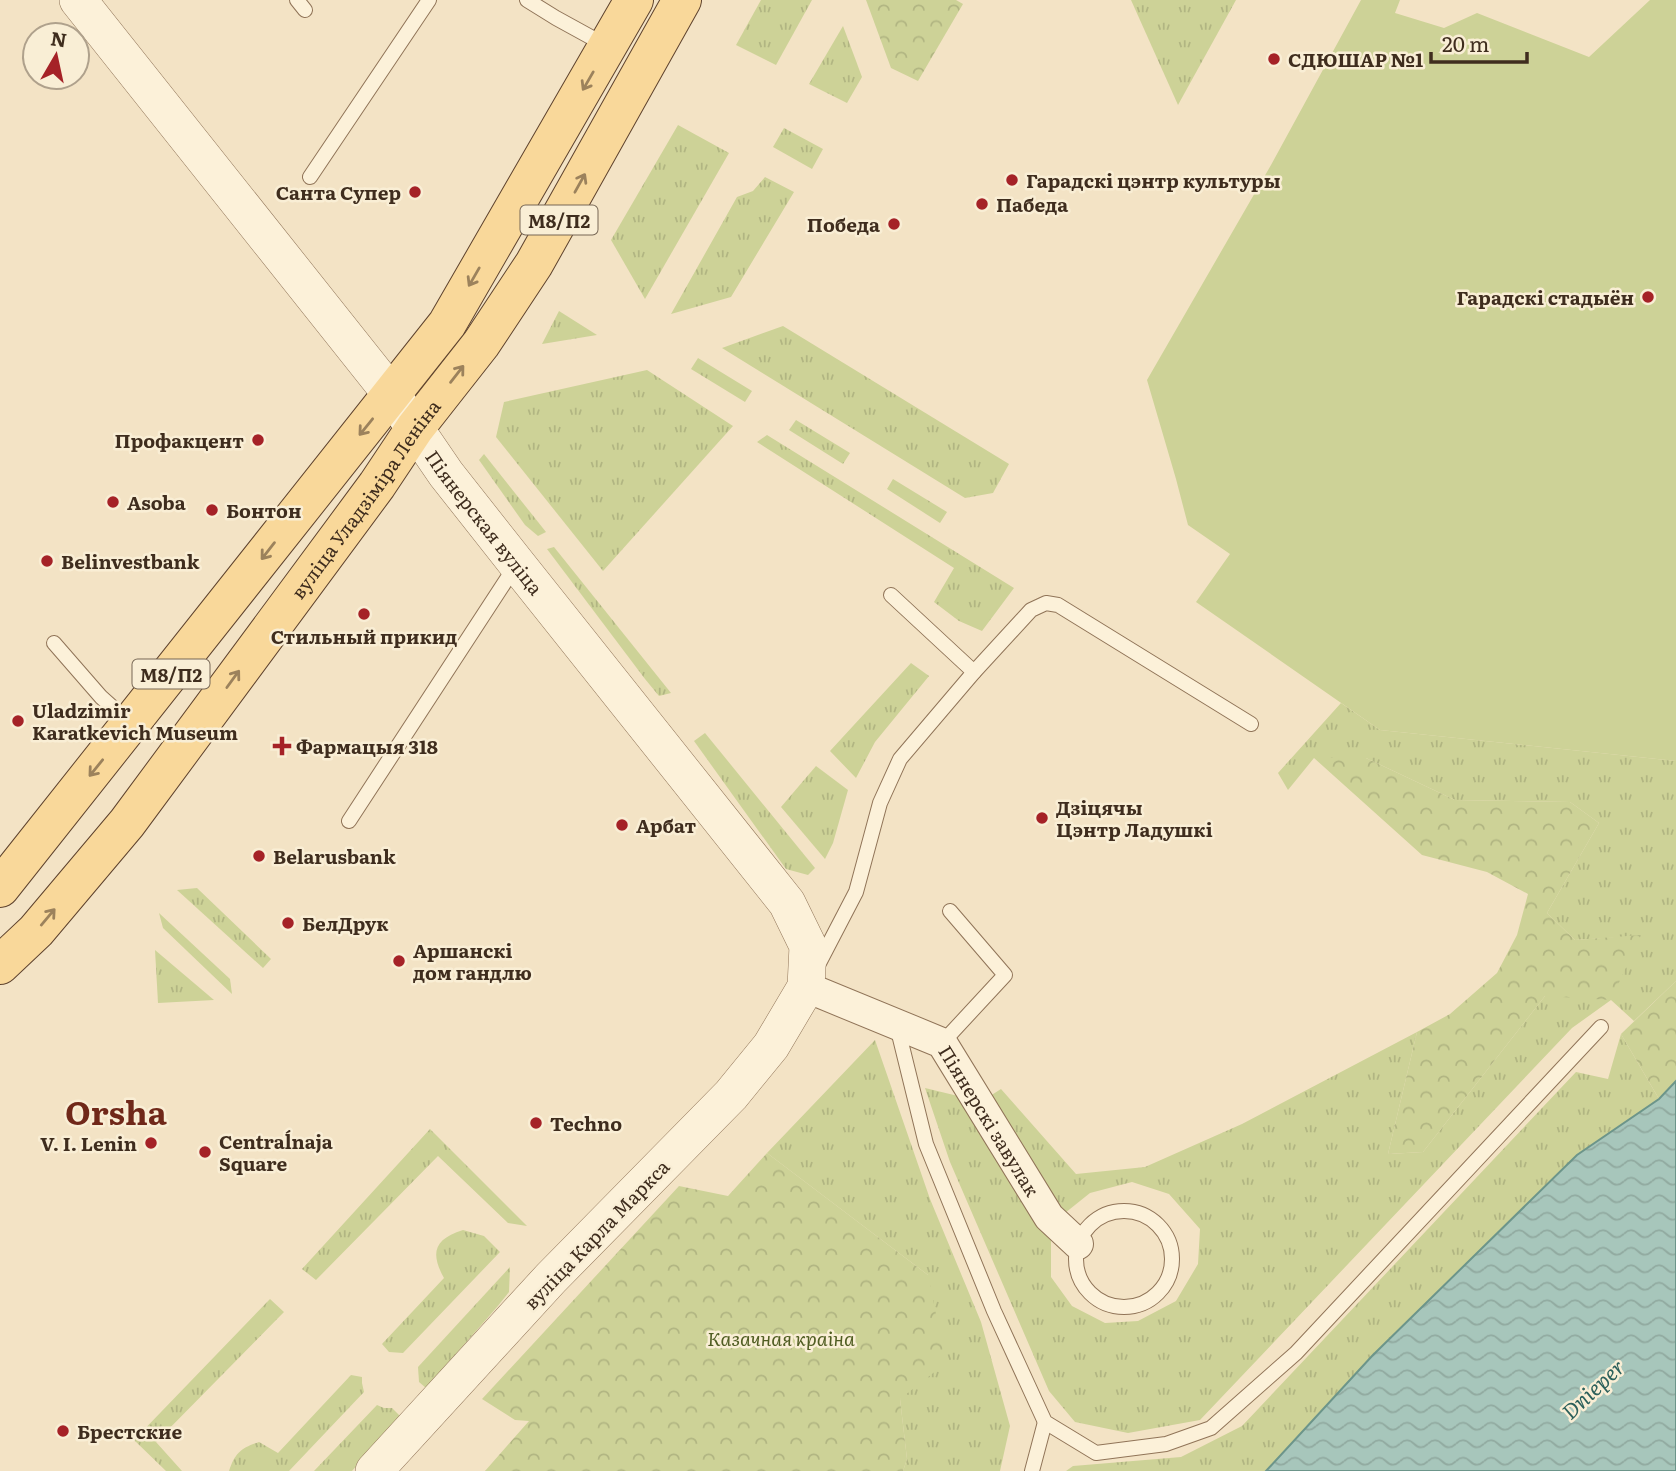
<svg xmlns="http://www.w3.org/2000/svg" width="1676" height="1471" font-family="Literata,serif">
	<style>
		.grass { fill: url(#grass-tufts) }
		.forest { fill: url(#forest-crowns) }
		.garden { fill: #cdd297 }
		.water { fill: url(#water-waves); stroke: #6c958a; stroke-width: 2 }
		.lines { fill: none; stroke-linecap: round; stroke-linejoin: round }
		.service-casing { stroke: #907458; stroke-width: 16 }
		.minor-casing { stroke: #907458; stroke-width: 32 }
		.tertiary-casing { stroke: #907458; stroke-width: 38 }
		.primary-casing { stroke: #5e422d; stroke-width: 40 }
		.service { stroke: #fcf1d9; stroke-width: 14 }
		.minor { stroke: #fcf1d9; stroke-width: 30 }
		.tertiary { stroke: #fcf1d9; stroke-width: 37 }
		.primary { stroke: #f9d89a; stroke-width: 38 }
		.oneway { stroke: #9c825c }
		.poi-dot { fill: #a52227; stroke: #f9eed5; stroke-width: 2.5 }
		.labels { text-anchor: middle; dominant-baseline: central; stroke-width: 5; stroke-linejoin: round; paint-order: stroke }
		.shield { fill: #f9eed5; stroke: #776755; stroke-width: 2 }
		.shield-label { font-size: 18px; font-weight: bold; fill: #3f2d1e }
		.poi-label { font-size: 19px; font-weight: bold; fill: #3f2d1e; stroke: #f9eed5; text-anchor: start }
		.street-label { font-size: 19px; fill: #3f2d1e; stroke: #f9eed5 }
		.park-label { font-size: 19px; font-style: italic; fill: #505d22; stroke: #f9eed5 }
		.water-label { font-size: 21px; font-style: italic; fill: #2c605b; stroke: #f9eed5 }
		.town-label { font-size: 33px; font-weight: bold; fill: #702819; stroke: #f9eed5 }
	</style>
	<defs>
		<pattern id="grass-tufts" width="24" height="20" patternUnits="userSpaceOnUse" patternTransform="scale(1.75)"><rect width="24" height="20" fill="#cdd297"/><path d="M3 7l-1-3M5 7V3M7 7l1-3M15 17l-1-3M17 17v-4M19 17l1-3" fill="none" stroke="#b1b582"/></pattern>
		<pattern id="forest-crowns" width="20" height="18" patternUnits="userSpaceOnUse" patternTransform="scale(1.75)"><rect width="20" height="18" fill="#cdd297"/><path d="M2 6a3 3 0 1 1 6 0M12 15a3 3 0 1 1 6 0" fill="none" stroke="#b1b582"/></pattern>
		<pattern id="water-waves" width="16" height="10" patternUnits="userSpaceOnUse" patternTransform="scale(1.75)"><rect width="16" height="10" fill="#a7c6bb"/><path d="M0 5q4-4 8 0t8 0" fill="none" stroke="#91aaa0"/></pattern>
	</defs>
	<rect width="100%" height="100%" fill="#f3e3c5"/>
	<g class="grass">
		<polygon points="761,0 812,0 776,65 736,45"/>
		<polygon points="1131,0 1236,0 1178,105"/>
		<polygon points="843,26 862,77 847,103 809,84"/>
		<polygon points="678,125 729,153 645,299 611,240"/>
		<polygon points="784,128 823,149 812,169 773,147"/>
		<polygon points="765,177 794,192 731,297 671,314 737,197 753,191"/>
		<polygon points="559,311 597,335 542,344"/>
		<polygon points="783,326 1009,464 993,493 965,498 722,348"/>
		<polygon points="698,358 752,391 745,402 691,369"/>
		<polygon points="647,370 733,426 603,571 496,437 504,402"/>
		<polygon points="796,420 850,453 843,464 789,430"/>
		<polygon points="767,435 1014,588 982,631 959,621 934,602 954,568 757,442"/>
		<polygon points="484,454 546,532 538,536 525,525 479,460"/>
		<polygon points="893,479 947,512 940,523 887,489"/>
		<polygon points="554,547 671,693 659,696 645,679 547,549"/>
		<polygon points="911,663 929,676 875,742 856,778 830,751"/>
		<polygon points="1341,703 1380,730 1676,761 1676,981 1634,1021 1611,1000 1572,1028 1200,1420 1128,1433 1075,1422 1049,1391 950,1162 925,1088 958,1096 1024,1203 1051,1240 1051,1277 1072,1306 1105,1323 1138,1321 1176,1301 1198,1264 1200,1229 1169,1194 1132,1182 1090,1193 1065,1213 990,1096 1001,1089 1076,1174 1145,1167 1242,1124 1417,1032 1388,1154 1423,1152 1545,996 1640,936 1575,940 1547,913 1599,823 1570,802 1455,800 1366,758 1314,758 1288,790 1278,773"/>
		<polygon points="705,733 815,868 808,875 786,869 694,741"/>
		<polygon points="816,766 848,790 833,843 825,859 781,807"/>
		<polygon points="197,888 271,959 263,968 177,890"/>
		<polygon points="159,913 230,979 232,994 163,928"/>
		<polygon points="155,950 214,1000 158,1003"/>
		<polygon points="1621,1034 1659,1099 1577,1155 1372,1356 1266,1471 1066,1471 1073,1466 1181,1457 1242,1426 1576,1072 1608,1079"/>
		<polygon points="875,1040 930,1199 981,1322 1010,1426 1000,1471 903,1471 907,1459 900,1399 928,1275 767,1153"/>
		<polygon points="430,1129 527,1226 508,1223 438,1156 316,1280 302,1269"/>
		<path d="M 463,1230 L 484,1236 L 500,1252 L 403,1353 L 389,1352 L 382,1344 L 444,1278 C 430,1253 434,1239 463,1230 Z"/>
		<polygon points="510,1267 509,1292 497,1307 426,1388 419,1382 418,1367"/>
		<polygon points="270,1299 284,1312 156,1442 182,1471 166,1471 134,1440"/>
		<path d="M 351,1375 L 362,1377 L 362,1383 L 364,1392 L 289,1471 L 229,1471 C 235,1453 241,1448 259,1442 L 278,1453 Z"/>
		<polygon points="377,1405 384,1408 392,1408 400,1416 352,1471 314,1471"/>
	</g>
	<g class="forest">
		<polygon points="866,0 956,0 963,4 918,81 891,68"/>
		<polygon points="1314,758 1366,758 1455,800 1570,802 1599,823 1547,913 1575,940 1641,935 1611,1000 1545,996 1423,1152 1388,1154 1417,1032 1450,1014 1497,973 1517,935 1528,894 1487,872 1422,855"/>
		<polygon points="1676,981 1676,1081 1659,1099 1621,1034"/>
		<polygon points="767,1153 928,1275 946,1363 900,1399 907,1459 903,1471 485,1471 529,1421 515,1420 482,1399 679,1186 728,1196"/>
	</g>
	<polygon class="garden" points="1361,0 1400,0 1395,13 1444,28 1477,13 1589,57 1650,0 1676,0 1676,761 1380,730 1196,602 1230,554 1188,525 1176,479 1147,380 1271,165"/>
	<polygon class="water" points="1676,1081 1676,1471 1266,1471 1372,1356 1577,1155 1659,1099"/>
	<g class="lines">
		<defs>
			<g id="service">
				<polyline points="297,0 305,10"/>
				<polyline points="527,0 556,18 607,46"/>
				<polyline points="310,177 429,0"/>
				<polyline points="54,643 101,697 130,723"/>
				<polyline points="974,672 1031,610 1046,603 1058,605 1251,724"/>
				<polyline points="349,821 516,565"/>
				<polyline points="818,965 856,892 880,803 900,759 974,672 891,595"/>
				<polyline points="897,1026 926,1144 994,1311 1045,1422 1096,1453 1166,1444 1211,1428 1296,1353 1601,1027"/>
				<polyline points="942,1043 1005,975 950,911"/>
				<circle cx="1124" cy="1259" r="48"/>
				<polyline points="1032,1471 1045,1422"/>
			</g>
			<g id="minor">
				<path id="s1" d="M 806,987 L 942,1043 L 1049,1217 L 1078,1244"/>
			</g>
			<g id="tertiary">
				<path id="s2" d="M 78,0 L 392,395 L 446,474 L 517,564 L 787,903 L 808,946 L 806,987 L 771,1046 L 731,1095 L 551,1278 L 374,1471"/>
			</g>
			<g id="primary">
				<polyline points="0,888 447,324 634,0"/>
				<path id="s3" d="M 0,965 L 36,931 L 127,823 L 377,485 L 415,428 L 481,344 L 534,264 L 682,0"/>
			</g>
		</defs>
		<use href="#service" class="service-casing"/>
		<use href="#minor" class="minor-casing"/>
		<use href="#tertiary" class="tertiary-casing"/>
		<use href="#primary" class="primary-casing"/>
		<use href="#service" class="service"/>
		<use href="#minor" class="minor"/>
		<use href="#tertiary" class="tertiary"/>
		<use href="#primary" class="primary"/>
	</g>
	<defs><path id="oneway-shaft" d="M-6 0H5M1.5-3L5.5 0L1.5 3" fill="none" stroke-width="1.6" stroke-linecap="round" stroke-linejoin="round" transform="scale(1.75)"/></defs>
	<g class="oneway">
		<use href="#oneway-shaft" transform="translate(588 81) rotate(120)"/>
		<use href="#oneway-shaft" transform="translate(580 183) rotate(-61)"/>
		<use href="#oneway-shaft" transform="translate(474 277) rotate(120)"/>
		<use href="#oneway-shaft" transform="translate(457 374) rotate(-52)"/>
		<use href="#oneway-shaft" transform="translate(366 427) rotate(129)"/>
		<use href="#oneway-shaft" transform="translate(268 551) rotate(128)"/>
		<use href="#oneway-shaft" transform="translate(233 679) rotate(-54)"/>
		<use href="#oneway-shaft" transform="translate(96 768) rotate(129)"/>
		<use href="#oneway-shaft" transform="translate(48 917) rotate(-50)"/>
	</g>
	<g class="poi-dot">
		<circle cx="1274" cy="59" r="7"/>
		<circle cx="1012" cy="180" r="7"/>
		<circle cx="415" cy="192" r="7"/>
		<circle cx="982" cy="204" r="7"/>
		<circle cx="894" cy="224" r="7"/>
		<circle cx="1648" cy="297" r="7"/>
		<circle cx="258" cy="440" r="7"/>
		<circle cx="113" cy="502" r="7"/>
		<circle cx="212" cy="510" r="7"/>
		<circle cx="47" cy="561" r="7"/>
		<circle cx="364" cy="614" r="7"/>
		<circle cx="18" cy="721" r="7"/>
		<path d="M278.5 735.5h7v7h7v7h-7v7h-7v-7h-7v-7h7z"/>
		<circle cx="1042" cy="818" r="7"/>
		<circle cx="622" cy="825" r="7"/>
		<circle cx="259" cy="856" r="7"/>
		<circle cx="288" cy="923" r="7"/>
		<circle cx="399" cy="961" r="7"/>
		<circle cx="536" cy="1123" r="7"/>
		<circle cx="151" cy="1143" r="7"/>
		<circle cx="205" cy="1152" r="7"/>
		<circle cx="63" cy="1431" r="7"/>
	</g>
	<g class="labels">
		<g class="shield">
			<rect x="520.5" y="205.5" width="77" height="29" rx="5"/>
			<rect x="132.5" y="659.5" width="77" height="29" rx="5"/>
		</g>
		<g class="shield-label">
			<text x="559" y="220">М8/П2</text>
			<text x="171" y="674">М8/П2</text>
		</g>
		<g class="poi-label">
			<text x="1288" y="59">СДЮШАР №1</text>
			<text x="1026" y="180">Гарадскі цэнтр культуры</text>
			<text x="401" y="192" text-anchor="end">Санта Супер</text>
			<text x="996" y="204">Пабеда</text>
			<text x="880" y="224" text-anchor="end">Победа</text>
			<text x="1634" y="297" text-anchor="end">Гарадскі стадыён</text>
			<text x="244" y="440" text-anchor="end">Профакцент</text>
			<text x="127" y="502">Asoba</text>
			<text x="226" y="510">Бонтон</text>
			<text x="61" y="561">Belinvestbank</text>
			<text x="364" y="636" text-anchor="middle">Стильный прикид</text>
			<text x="32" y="710">Uladzimir<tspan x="32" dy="22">Karatkevich Museum</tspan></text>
			<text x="296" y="746">Фармацыя 318</text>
			<text x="1056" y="807">Дзіцячы<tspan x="1056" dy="22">Цэнтр Ладушкі</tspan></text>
			<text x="636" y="825">Арбат</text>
			<text x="273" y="856">Belarusbank</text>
			<text x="302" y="923">БелДрук</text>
			<text x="413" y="950">Аршанскі<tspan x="413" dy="22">дом гандлю</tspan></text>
			<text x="550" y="1123">Techno</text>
			<text x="219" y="1141">Centraĺnaja<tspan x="219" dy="22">Square</tspan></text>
			<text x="137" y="1143" text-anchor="end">V. I. Lenin</text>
			<text x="77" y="1431">Брестские</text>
		</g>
		<g class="street-label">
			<text stroke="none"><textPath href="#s3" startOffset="593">вуліца Уладзіміра Леніна</textPath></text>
			<text stroke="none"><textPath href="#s2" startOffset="662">Піянерская вуліца</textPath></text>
			<text stroke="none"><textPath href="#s1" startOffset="238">Піянерскі завулак</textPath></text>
			<text transform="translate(596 1234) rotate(-46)">вуліца Карла Маркса</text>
		</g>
		<g class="park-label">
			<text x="781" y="1338">Казачная краіна</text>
		</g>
		<g class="water-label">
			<text transform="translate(1592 1388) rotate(-43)">Dnieper</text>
		</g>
		<g class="town-label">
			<text x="116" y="1110">Orsha</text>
		</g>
	</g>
	<g transform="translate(56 56) rotate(9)"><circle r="33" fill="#f9eed5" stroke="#afa18c" stroke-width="2"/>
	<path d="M0-5L12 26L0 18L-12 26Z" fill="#a52227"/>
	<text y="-10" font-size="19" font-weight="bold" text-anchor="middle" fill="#3f2d1e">N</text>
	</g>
	<path d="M1431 52v10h96v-10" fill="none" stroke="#3f2d1e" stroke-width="3.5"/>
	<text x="1442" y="52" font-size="21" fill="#3f2d1e" stroke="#f9eed5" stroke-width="5" paint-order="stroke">20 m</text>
</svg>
